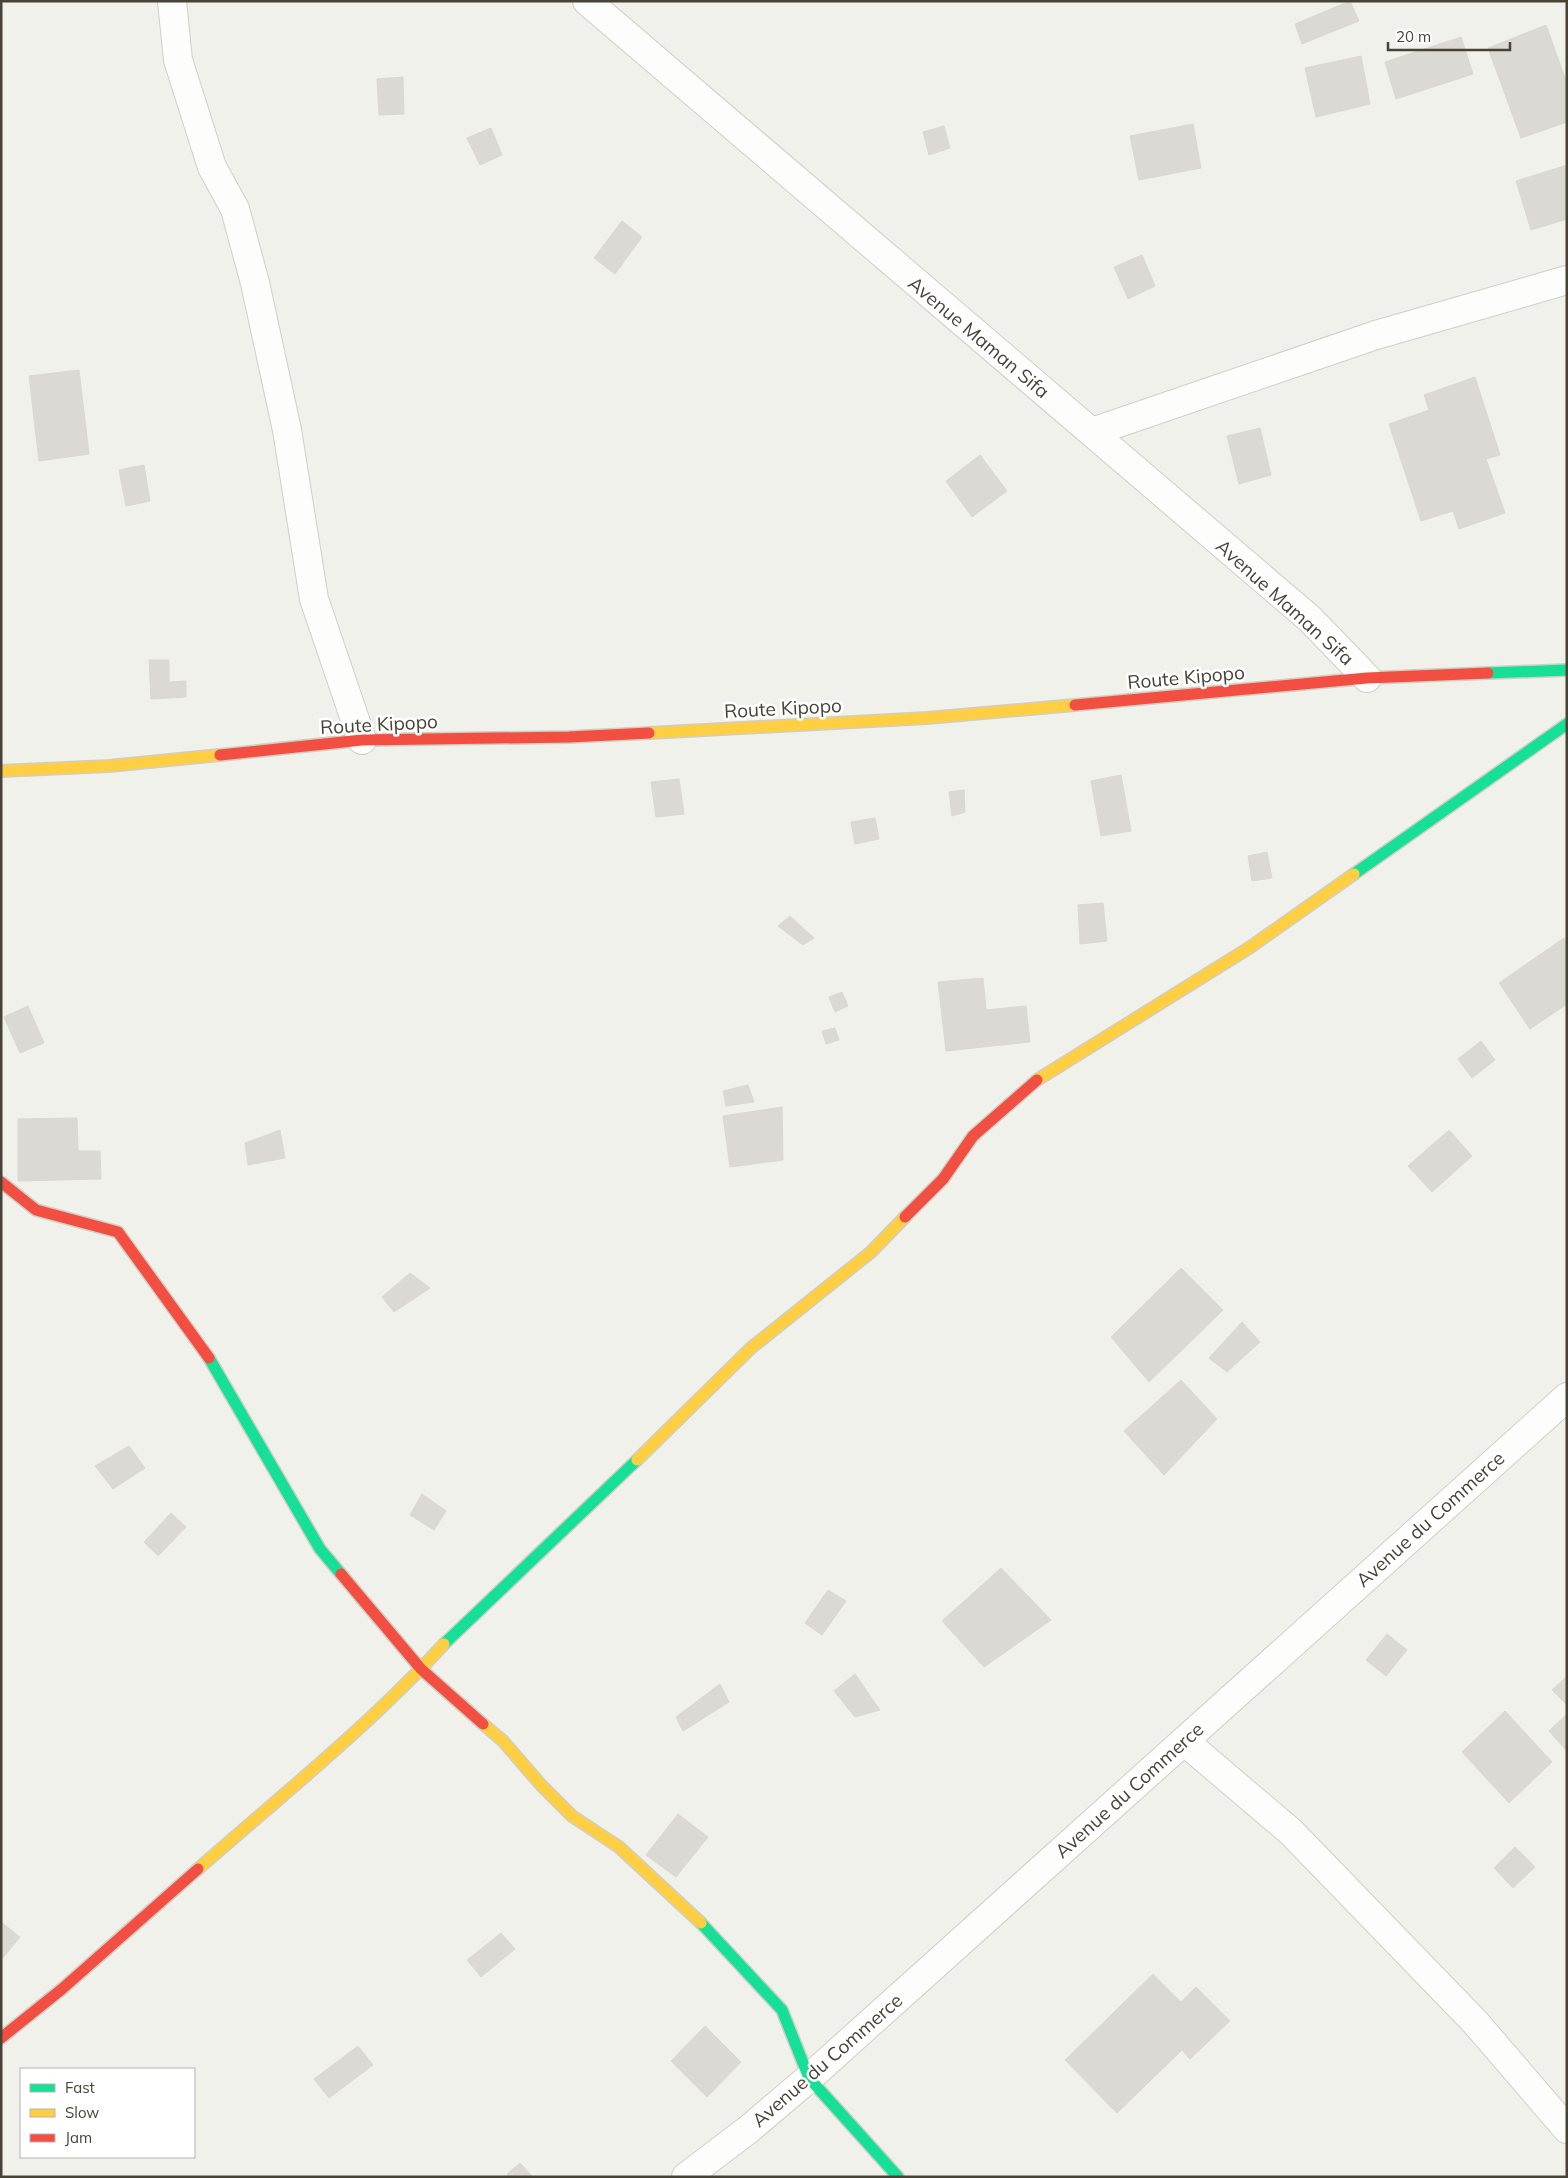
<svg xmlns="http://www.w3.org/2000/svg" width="1568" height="2178" font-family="Mulish,sans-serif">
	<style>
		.building { fill: #dbd9d4; stroke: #d9d8d2 }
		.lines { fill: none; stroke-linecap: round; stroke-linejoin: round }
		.street-casing { stroke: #cfcec9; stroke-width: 30 }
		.fast-casing { stroke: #d0cec3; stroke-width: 14 }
		.slow-casing { stroke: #d0cec3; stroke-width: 14 }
		.jam-casing { stroke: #d0cec3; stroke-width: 14 }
		.street { stroke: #fdfdfc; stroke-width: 28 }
		.fast { stroke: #16e098; stroke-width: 11 }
		.slow { stroke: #ffcf43; stroke-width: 11 }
		.jam { stroke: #f24e42; stroke-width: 11 }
		.labels { text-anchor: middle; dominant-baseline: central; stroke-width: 5; stroke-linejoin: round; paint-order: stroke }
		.street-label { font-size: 19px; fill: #474337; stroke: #fff }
	</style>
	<rect width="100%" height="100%" fill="#f1f1ec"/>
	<g class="building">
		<polygon points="1350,1 1359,21 1302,44 1295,24"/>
		<polygon points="1546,25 1567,83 1567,122 1521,138 1488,48"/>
		<polygon points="1461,37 1473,74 1396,99 1385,62"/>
		<polygon points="1361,56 1370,104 1316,117 1305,68"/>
		<polygon points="403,77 404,114 379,115 377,79"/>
		<polygon points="1193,124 1201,168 1139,180 1130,136"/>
		<polygon points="944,126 950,148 929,155 923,132"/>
		<polygon points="491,128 502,155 480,165 467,138"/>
		<polygon points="1567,165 1567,219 1531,230 1516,181"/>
		<polygon points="622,221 642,237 615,274 594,258"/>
		<polygon points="1142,255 1155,286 1128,299 1114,267"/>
		<polygon points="79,370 89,454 39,461 29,376"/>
		<polygon points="1475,377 1500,455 1486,459 1505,513 1459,529 1453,511 1421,521 1389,424 1429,410 1424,395"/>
		<polygon points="1260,428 1271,475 1239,484 1227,436"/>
		<polygon points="980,455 1007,491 972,517 946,481"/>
		<polygon points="144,465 150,501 126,506 119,470"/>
		<polygon points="149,660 169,660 169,682 186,681 186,697 151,699"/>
		<polygon points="1121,775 1131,831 1101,836 1091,781"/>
		<polygon points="679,779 684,814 656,817 651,782"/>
		<polygon points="964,790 965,812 952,816 949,792"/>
		<polygon points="875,818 879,839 855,844 851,822"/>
		<polygon points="1267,852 1272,878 1252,881 1248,856"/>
		<polygon points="1103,903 1107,941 1080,944 1078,905"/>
		<polygon points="790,916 814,938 803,945 778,926"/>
		<polygon points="1564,938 1567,942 1567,1004 1530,1029 1499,983"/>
		<polygon points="983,978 986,1010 1026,1006 1030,1042 946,1051 938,982"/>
		<polygon points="842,992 848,1006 835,1012 829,997"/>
		<polygon points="28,1006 44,1043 20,1053 4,1017"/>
		<polygon points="835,1028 839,1040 826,1044 822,1031"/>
		<polygon points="1481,1041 1495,1060 1472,1078 1458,1059"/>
		<polygon points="748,1085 754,1102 726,1106 723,1091"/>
		<polygon points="782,1107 783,1160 730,1167 723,1116"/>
		<polygon points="77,1118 78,1151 100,1151 101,1179 18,1181 18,1119"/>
		<polygon points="280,1130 285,1158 248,1165 245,1143"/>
		<polygon points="1449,1130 1472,1156 1432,1192 1408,1166"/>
		<polygon points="1181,1268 1223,1310 1149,1382 1111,1337"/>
		<polygon points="410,1273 430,1288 394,1312 382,1297"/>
		<polygon points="1242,1322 1260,1342 1227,1372 1209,1358"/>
		<polygon points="1181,1380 1217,1419 1164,1475 1124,1431"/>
		<polygon points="129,1446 145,1468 113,1489 95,1466"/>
		<polygon points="422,1494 446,1511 434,1530 410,1515"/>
		<polygon points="171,1513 186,1527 158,1556 144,1542"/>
		<polygon points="1001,1568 1051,1620 984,1667 942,1621"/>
		<polygon points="828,1590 846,1601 822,1635 805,1623"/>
		<polygon points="1387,1634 1407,1650 1386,1676 1366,1660"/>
		<polygon points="855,1674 880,1710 855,1717 834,1691"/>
		<polygon points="1567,1676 1567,1705 1552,1690"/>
		<polygon points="720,1684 729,1702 683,1731 676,1717"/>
		<polygon points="1505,1711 1552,1762 1509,1803 1462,1752"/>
		<polygon points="1567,1714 1567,1751 1549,1731"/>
		<polygon points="678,1814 708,1837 676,1877 646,1855"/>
		<polygon points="1515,1847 1535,1867 1513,1888 1494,1868"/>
		<polygon points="1,1922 20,1937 2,1959 1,1959"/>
		<polygon points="501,1933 515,1949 481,1977 467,1960"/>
		<polygon points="1153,1974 1181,2002 1196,1987 1230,2021 1190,2059 1182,2050 1117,2113 1065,2060"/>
		<polygon points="705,2026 741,2062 707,2097 671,2061"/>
		<polygon points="358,2046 373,2065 329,2098 314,2079"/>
		<polygon points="520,2163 533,2177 510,2177 507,2174"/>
	</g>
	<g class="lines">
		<defs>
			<g id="street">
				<polyline points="172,1 178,60 212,167 235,209 255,283 287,430 314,599 362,740"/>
				<polyline points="587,1 1310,619 1367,678"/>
				<polyline points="1092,432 1376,335 1567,280"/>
				<polyline points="1184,1741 1291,1832 1475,2022 1567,2129"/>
				<polyline points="686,2177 749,2129 809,2078 1567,1397"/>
			</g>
			<g id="fast">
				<polyline points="1488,673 1567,670"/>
				<polyline points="1354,874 1567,724"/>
				<polyline points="209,1358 320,1549 341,1574"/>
				<polyline points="444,1644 637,1460"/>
				<polyline points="701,1923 782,2010 809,2078 898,2177"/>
			</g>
			<g id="slow">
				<polyline points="649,733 927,718 1075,705"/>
				<polyline points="1,771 109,766 220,755"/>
				<polyline points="1037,1080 1249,948 1354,874"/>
				<polyline points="637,1460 751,1348 871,1252 905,1217"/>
				<polyline points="483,1724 503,1741 541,1785 572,1816 619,1847 701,1923"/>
				<path d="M 198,1869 C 281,1796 370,1725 444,1644"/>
			</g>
			<g id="jam">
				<polyline points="1075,705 1367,678 1488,673"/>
				<polyline points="220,755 362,740 569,737 649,733"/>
				<polyline points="1,1182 36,1210 118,1232 209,1358"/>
				<polyline points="905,1217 943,1179 973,1136 1037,1080"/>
				<polyline points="341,1574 421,1669 483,1724"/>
				<polyline points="1,2038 62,1989 198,1869"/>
			</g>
		</defs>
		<use href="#street" class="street-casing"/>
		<use href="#fast" class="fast-casing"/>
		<use href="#slow" class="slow-casing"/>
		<use href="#jam" class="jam-casing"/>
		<use href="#street" class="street"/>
		<use href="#fast" class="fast"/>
		<use href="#slow" class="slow"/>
		<use href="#jam" class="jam"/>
	</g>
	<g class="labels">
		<g class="street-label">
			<text transform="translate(979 337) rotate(40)">Avenue Maman Sifa</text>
			<text transform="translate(1285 602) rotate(42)">Avenue Maman Sifa</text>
			<text transform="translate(1186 677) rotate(-5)">Route Kipopo</text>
			<text transform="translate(783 708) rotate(-3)">Route Kipopo</text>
			<text transform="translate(379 724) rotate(-3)">Route Kipopo</text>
			<text transform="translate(1430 1519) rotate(-42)">Avenue du Commerce</text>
			<text transform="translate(1129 1790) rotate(-42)">Avenue du Commerce</text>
			<text transform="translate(827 2060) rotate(-41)">Avenue du Commerce</text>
		</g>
	</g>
	<rect width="1568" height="2178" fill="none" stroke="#474337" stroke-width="5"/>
	<rect x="20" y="2068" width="175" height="90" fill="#ffffff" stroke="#b5b4af"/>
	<rect x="30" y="2084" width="25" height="8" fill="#16e098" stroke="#b5b4af"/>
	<text x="65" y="2093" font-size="15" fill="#474337">Fast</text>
	<rect x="30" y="2109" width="25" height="8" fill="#ffcf43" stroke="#b5b4af"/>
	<text x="65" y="2118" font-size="15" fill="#474337">Slow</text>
	<rect x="30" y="2134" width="25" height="8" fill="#f24e42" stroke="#b5b4af"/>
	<text x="65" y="2143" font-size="15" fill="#474337">Jam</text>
	<path d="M1388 42v8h122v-8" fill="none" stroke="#474337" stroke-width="2.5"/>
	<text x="1396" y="42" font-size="15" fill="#474337" stroke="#ffffff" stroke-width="4" paint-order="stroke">20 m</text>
</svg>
